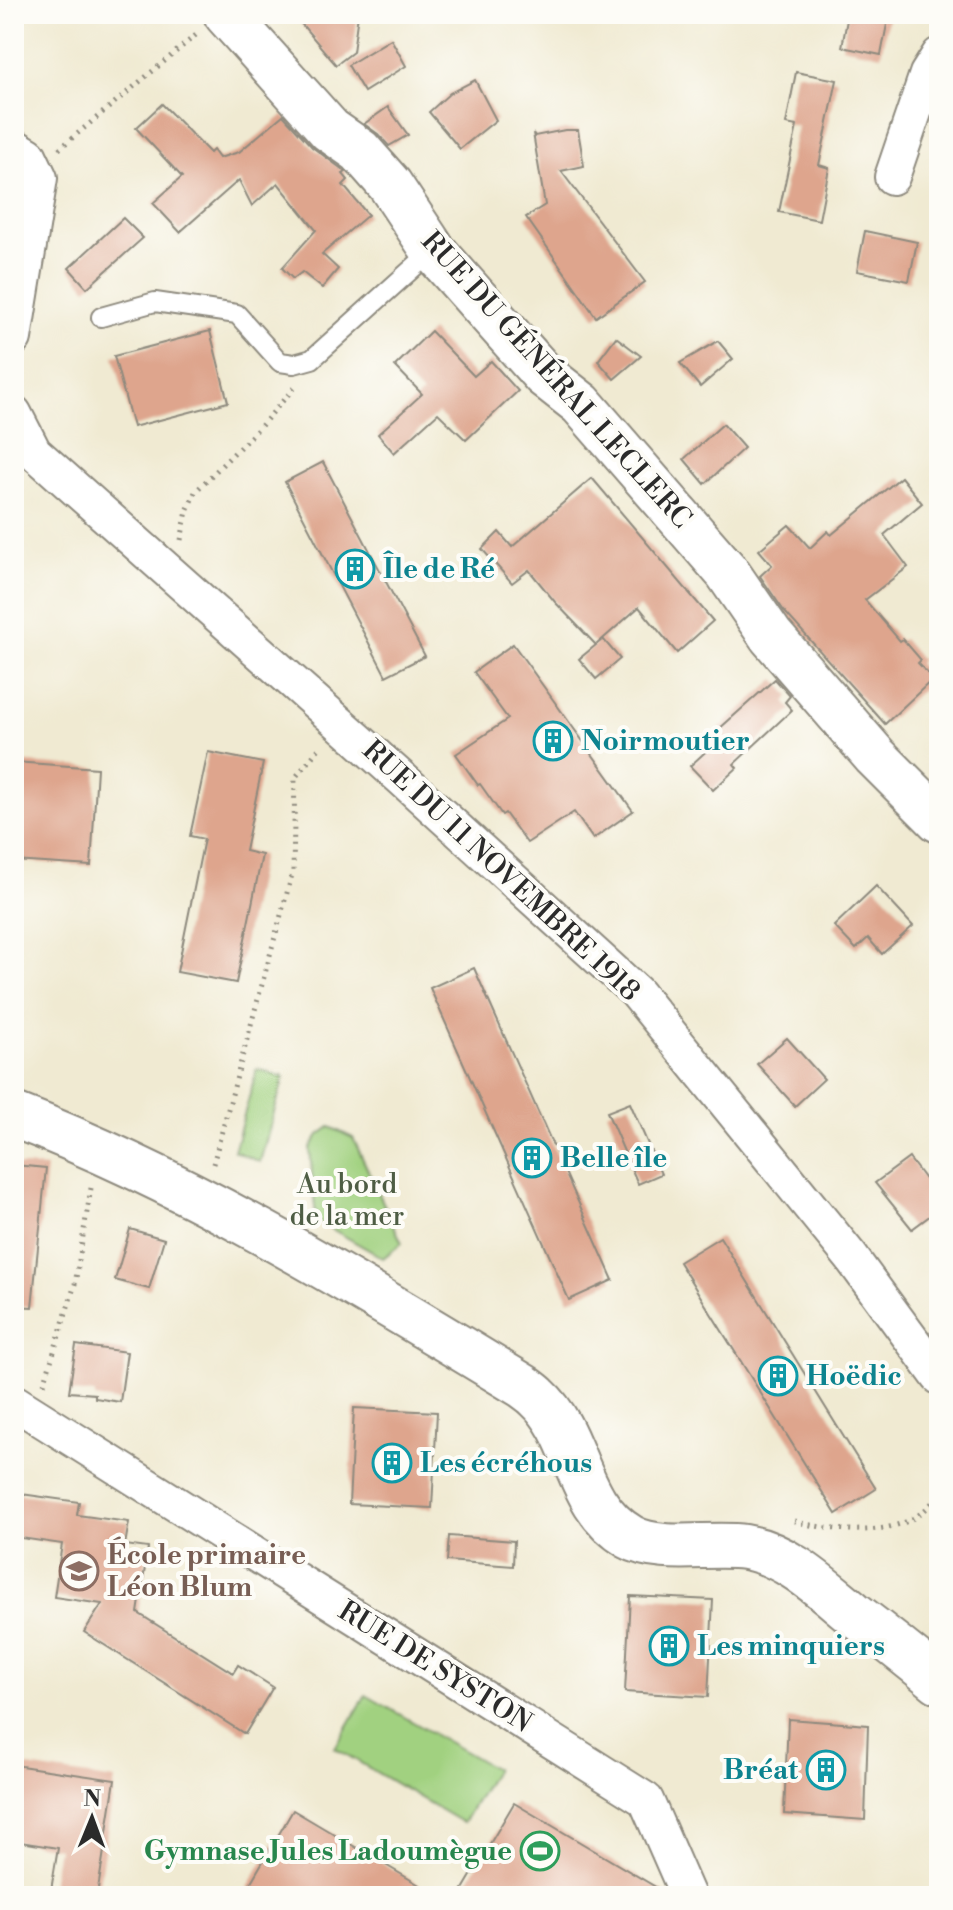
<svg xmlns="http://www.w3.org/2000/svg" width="953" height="1910" font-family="'Libre Bodoni',serif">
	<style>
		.green { fill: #a1d180; stroke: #667e56; stroke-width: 2 }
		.building { fill: #dea58d }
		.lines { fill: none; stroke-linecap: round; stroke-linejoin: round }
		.service-casing { stroke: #8e8a7e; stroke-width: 22 }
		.minor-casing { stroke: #8e8a7e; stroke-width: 38 }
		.tertiary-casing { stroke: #8e8a7e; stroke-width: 48 }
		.path { stroke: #8e8a7e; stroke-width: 5; stroke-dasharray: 2 6; stroke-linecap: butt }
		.service { stroke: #fff; stroke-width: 18 }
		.minor { stroke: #fff; stroke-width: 34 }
		.tertiary { stroke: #fff; stroke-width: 44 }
		.labels { text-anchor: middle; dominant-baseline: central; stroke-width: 8; stroke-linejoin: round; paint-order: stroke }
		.street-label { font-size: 28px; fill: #2b2b2b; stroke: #fdfcf7 }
		.culture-label { font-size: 28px; font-weight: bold; fill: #0d838f; stroke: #fdfcf7; text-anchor: start }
		.park-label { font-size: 28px; fill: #4e5d44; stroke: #fdfcf7 }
		.education-label { font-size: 28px; font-weight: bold; fill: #785e54; stroke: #fdfcf7; text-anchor: start }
		.leisure-label { font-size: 28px; font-weight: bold; fill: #27864d; stroke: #fdfcf7; text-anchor: end }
	</style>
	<rect width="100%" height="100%" fill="#fdfcf7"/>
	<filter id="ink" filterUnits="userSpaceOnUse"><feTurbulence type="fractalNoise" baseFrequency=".0125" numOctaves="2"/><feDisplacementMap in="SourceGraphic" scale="16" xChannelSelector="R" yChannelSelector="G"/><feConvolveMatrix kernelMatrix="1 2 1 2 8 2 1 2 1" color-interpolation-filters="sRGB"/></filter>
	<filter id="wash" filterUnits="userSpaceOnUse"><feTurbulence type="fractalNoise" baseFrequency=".006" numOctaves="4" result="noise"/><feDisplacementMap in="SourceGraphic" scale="32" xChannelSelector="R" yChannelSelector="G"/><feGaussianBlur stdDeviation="1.8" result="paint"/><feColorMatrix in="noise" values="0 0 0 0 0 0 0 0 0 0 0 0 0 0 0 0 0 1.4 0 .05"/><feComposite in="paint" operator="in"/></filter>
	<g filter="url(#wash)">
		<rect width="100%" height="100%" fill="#f0ead2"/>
		<g class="green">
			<polygon points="257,1069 284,1077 260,1162 234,1151"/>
			<polygon points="330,1127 353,1138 402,1243 383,1258 316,1220 310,1149 319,1135"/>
			<polygon points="366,1695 495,1769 463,1823 335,1748"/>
		</g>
		<g id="blocks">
			<g class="building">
				<polygon points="293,14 358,14 353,52 336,65"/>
				<polygon points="848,14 889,14 881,55 842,47"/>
				<polygon points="391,39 406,66 364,92 348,65"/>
				<polygon points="796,72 837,80 819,165 829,168 819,220 779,212 797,126 786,124"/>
				<polygon points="475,80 496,120 460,149 429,112 450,93"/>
				<polygon points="162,104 210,153 213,150 219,158 239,152 283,115 312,147 346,172 343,174 348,180 343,185 368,215 322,254 338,269 322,288 302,272 293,279 282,268 316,230 278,183 252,206 239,180 180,232 153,203 182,177 136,128"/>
				<polygon points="388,107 408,135 389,146 378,134 364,124"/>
				<polygon points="565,130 578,130 584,166 561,171 645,282 596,317 526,217 545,205 533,133 535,136"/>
				<polygon points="123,218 143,238 87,288 69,268"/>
				<polygon points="865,231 917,242 909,281 857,271"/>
				<polygon points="210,331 228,402 133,427 114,356"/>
				<polygon points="431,331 474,376 491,361 518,391 466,440 438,413 394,453 378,434 422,394 395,366"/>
				<polygon points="616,337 641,356 614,379 598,361"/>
				<polygon points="718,341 733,359 700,387 680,363"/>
				<polygon points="723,424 744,448 705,484 684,459"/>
				<polygon points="323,462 425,656 386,676 285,482"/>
				<polygon points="901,477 922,503 884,535 908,567 865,600 900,641 903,639 921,660 918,663 933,679 885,724 784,611 760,576 772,565 759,550 789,525 810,548 828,531 831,535"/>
				<polygon points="592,478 713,621 677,653 639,607 596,645 603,639 620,659 596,679 579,659 596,645 555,602 529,570 512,583 482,549 499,532 512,547"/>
				<polygon points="513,644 633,811 593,839 574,812 527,843 505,813 502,815 480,784 478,785 456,754 508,719 474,672"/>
				<polygon points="775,679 790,696 785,702 792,710 734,764 737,768 713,790 690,766 715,743 709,738"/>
				<polygon points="208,752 263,763 245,851 262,855 236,983 177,972 204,839 190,836"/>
				<polygon points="14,762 97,768 91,866 14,861"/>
				<polygon points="876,886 913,926 882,954 868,938 856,949 834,926"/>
				<polygon points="474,968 613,1280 569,1300 430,988"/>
				<polygon points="787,1038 824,1079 795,1106 757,1064"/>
				<polygon points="630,1103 661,1174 638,1184 607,1112"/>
				<polygon points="909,1158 939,1198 939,1209 912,1229 875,1183"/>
				<polygon points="14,1165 46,1168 32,1307 14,1306"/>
				<polygon points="130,1229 164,1239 149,1289 115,1280"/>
				<polygon points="720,1237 876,1489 836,1514 679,1262"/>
				<polygon points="76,1345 127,1352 120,1402 95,1398 95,1394 69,1392"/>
				<polygon points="354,1408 437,1412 432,1508 349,1504"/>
				<polygon points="14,1493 79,1502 77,1515 129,1522 125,1545 148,1548 138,1613 233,1673 238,1665 273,1687 245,1734 84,1632 102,1604 54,1597 62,1544 14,1537"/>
				<polygon points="449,1536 514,1541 513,1566 447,1561"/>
				<polygon points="630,1596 713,1600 708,1697 625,1692"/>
				<polygon points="788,1719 868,1725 865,1820 784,1814"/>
				<polygon points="14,1765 115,1780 97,1896 50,1896 58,1848 14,1841"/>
				<polygon points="514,1803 664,1892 666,1896 459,1896"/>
				<polygon points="293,1810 394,1870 438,1896 263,1896 248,1887"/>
			</g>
		</g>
	</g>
	<g filter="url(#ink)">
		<use href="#blocks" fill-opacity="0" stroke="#8e8a7e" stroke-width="2"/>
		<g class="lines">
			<defs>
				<polyline id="service" points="101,317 155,302 237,314 280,362 294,364 312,359 433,250"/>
				<g id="minor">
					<polyline points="14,146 29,155 40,178 14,338"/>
					<polyline points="892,177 927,74 939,55"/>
					<polyline points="14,413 34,452 400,777 636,992 851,1257 939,1377"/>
					<polyline points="14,1402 646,1800 688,1896"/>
				</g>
				<g id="tertiary">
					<polyline points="226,14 330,130 360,151 390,185 433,250 544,375 581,404 727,572 771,636 875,756 939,820"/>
					<path d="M 14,1115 C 194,1184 358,1286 523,1386 C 527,1389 533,1393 537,1397 C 580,1436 574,1504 630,1537 C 660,1554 711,1542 745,1547 C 787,1554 821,1587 853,1613 C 882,1635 911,1658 939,1681"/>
				</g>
			</defs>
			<use href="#service" class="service-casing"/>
			<use href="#minor" class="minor-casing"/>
			<use href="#tertiary" class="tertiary-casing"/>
			<g class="path">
				<polyline points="59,149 196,35"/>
				<polyline points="181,540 187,511 195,492 260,427 294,388"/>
				<polyline points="213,1164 293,871 295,778 321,746"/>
				<polyline points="44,1384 75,1284 91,1188"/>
				<polyline points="938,1406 939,1421"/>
				<path d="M 794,1521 C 830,1531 884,1537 917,1516 C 926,1510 933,1502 939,1494"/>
			</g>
			<use href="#service" class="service"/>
			<use href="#minor" class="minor"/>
			<use href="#tertiary" class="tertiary"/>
		</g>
	</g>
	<defs>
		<symbol id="building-ring" viewBox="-11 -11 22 22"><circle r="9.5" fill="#fdfcf7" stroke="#0f9aa8" stroke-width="1.5"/><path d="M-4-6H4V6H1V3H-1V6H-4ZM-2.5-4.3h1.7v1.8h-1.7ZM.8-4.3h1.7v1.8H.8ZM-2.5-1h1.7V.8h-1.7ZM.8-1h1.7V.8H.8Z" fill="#0f9aa8"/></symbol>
		<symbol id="school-ring" viewBox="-11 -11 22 22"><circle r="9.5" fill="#fdfcf7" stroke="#8d6e63" stroke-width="1.5"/><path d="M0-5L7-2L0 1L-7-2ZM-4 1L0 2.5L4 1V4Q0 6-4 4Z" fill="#8d6e63"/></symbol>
		<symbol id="stadium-ring" viewBox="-11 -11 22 22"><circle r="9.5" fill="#fdfcf7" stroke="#2e9e5b" stroke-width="1.5"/><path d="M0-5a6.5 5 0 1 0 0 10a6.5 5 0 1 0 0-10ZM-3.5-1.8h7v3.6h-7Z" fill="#2e9e5b"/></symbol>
	</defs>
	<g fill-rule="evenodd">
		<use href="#building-ring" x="333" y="547" width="44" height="44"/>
		<use href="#building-ring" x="531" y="719" width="44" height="44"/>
		<use href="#building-ring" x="510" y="1136" width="44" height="44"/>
		<use href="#building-ring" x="756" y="1354" width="44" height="44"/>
		<use href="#building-ring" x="370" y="1441" width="44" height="44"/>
		<use href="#school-ring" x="57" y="1549" width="44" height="44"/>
		<use href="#building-ring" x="647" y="1624" width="44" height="44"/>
		<use href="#building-ring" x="804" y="1748" width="44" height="44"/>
		<use href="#stadium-ring" x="518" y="1829" width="44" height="44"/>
	</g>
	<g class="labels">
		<g class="street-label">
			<text transform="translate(556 380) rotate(48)">RUE DU GÉNÉRAL LECLERC</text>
			<text transform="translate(501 871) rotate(43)">RUE DU 11 NOVEMBRE 1918</text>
			<text transform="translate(435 1667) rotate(32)">RUE DE SYSTON</text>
		</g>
		<g class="culture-label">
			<text x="383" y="569">Île de Ré</text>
			<text x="581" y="741">Noirmoutier</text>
			<text x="560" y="1158">Belle île</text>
			<text x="806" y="1376">Hoëdic</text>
			<text x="420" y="1463">Les écréhous</text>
			<text x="697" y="1646">Les minquiers</text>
			<text x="798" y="1770" text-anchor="end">Bréat</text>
		</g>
		<g class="park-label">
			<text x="347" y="1184">Au bord<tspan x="347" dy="32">de la mer</tspan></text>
		</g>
		<g class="education-label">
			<text x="107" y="1555">École primaire<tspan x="107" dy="32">Léon Blum</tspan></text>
		</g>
		<g class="leisure-label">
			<text x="512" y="1851">Gymnase Jules Ladoumègue</text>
		</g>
	</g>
	<rect width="953" height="1910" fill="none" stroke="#fdfcf7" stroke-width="48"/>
	<g transform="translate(92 1818) rotate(1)" stroke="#fdfcf7" stroke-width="6" paint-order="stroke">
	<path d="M0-6L14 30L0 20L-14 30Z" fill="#2b2b2b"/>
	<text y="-12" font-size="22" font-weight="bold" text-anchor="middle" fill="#2b2b2b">N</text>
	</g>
</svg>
